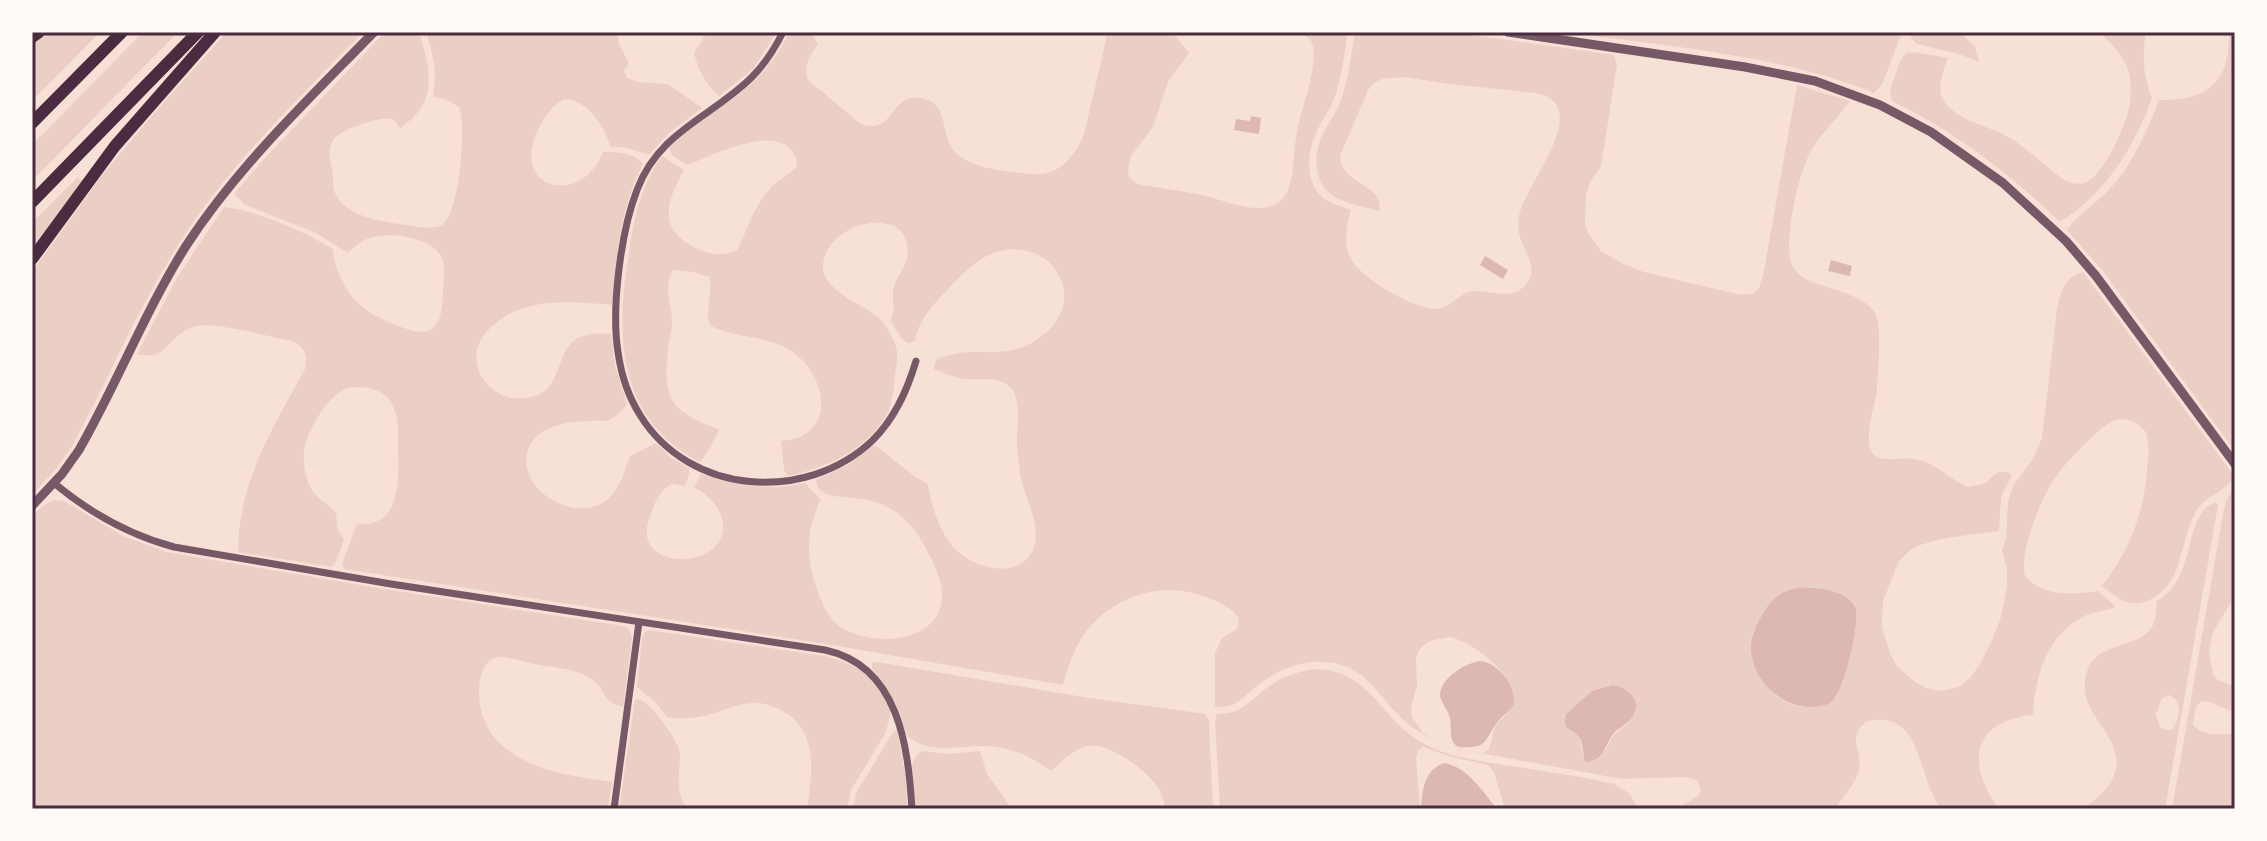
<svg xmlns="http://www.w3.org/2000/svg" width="2267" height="841" font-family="'PT Sans',sans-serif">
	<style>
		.green { fill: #ebcfc5; fill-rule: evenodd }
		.water { fill: #dcb8b0 }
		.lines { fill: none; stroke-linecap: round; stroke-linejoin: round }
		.minor { stroke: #755966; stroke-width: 7 }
		.tertiary { stroke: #755966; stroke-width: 9 }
		.motorway { stroke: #4a2c40; stroke-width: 12 }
		.neatline { fill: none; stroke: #4a2c40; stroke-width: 3 }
	</style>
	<rect width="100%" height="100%" fill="#f7e1d7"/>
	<g class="green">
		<polygon points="51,32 100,32 32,101 32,44"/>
		<polygon points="143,32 178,32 32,181 32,145"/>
		<path d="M 227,32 L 363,32 C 298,99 230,164 180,242 C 138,307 109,379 72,446 L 56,469 L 32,495 L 32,272 L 103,174 L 156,111 Z"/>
		<path d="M 385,32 L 419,32 C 431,70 439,103 400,128 C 397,124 396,121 391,119 C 381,116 340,130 334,139 C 328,148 329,158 332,169 C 334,176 332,185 335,193 C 345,217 384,222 406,225 C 417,227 432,230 442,225 C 459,215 467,125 459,107 L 445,99 L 433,97 C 437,69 434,59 426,32 L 617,32 L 619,44 L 629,63 L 624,70 L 627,78 L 638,82 L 668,84 L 702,108 L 669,133 L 649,155 L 627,148 L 610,146 C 605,126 587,100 565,99 C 553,104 546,115 540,126 C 506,189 581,209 603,152 C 617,152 635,153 643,164 C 620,207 616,258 612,305 C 579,302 539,298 509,314 C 496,321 480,335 477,350 C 472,373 492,396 514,398 C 566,402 552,355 575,340 C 586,333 599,333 611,334 L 615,366 L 627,404 C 624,409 615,418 609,420 C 605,422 596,420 591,421 C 572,421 540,425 530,445 C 510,486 575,527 608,499 C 620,489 625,470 630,456 L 656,443 L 670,457 L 689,468 L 689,474 L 685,486 L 672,484 C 658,491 654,505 649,519 C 630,575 735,570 722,518 C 718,504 706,494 694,487 L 701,474 C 736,486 769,491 805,483 L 821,500 C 808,524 806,550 813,577 C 818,593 825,614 838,625 C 868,648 940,645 942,597 C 943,585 937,573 933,562 C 925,546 916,529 902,517 C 889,505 870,499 852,498 C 838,496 829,498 818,488 L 816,480 L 848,465 L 874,445 L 876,446 L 917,478 L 928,484 C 931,505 939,529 952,546 C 971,568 1021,583 1034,547 C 1041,525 1027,503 1022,482 C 1019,471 1018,458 1017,446 C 1016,429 1023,400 1010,387 C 999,375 978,381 963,379 C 953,377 944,373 934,369 L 936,360 C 972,341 1003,366 1042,336 C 1094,296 1046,231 991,254 C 974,261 960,277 948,289 C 933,305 919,319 915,341 L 908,343 L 901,338 L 890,320 C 898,308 890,298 894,286 C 897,276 905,268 907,258 C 917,203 828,218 823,264 C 821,290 861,304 877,316 C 884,321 890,334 894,341 C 900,352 896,365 895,377 C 894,388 893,401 888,412 C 871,448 824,469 788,476 L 784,470 L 781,441 C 840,437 827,371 788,349 C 764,335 734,338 711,326 C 703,311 714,294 709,277 L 693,272 L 673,270 C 663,286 671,302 672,319 C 673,329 669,340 668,350 C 662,403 673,411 719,430 L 707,453 L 700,462 C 619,420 615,339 628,259 C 633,223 639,191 659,160 L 662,156 L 684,170 C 676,185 667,201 669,219 C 673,244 718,264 738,249 L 753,214 L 761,200 L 774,184 L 796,168 C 798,160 796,156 791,150 C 771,125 712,156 687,165 L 672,155 L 669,148 C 715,104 760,94 789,32 L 811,32 L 818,44 C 810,55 803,66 808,80 L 861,124 C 899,136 887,87 928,100 C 948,107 941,137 955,152 C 969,166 992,169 1011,172 C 1023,173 1037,176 1048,173 C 1064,168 1075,154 1082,139 C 1087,128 1088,115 1091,104 C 1097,80 1103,56 1107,32 L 1172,32 L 1189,53 L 1168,82 L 1153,127 L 1131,156 L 1128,169 L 1129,177 L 1136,183 L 1141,185 C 1162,188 1182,191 1202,195 C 1225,200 1250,214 1274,205 C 1282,201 1286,195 1289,187 C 1295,169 1293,150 1297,132 C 1301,108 1317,71 1313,47 C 1312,38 1305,35 1296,32 L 1348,32 C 1344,54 1342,78 1334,99 C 1330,109 1324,117 1319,127 C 1308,147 1303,179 1322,197 C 1330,204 1341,206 1351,210 C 1347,225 1343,242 1350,257 C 1359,278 1414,309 1437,309 C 1452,308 1459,292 1474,291 C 1489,290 1508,299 1521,289 C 1543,272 1524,253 1519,234 C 1518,228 1518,222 1519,216 C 1524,185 1597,104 1535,93 L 1450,84 L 1404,77 L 1382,79 L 1374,83 L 1368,90 L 1340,156 C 1342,187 1385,183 1379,211 C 1356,204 1325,202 1318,175 C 1315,162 1316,151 1321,138 C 1325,127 1334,117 1339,105 C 1348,83 1351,56 1355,32 L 1451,32 L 1614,55 L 1617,65 L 1601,166 L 1590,182 L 1586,196 L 1585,223 L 1589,235 L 1601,251 L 1623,264 L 1644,272 L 1741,295 L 1754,293 L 1759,288 L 1763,276 L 1797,85 L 1850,101 C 1838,118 1823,131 1812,149 C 1799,170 1784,238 1791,262 C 1794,272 1802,278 1812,282 C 1829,288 1869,297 1876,315 C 1882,330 1878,370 1877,388 C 1876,404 1862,441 1873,454 C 1882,463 1903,457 1915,459 C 1937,463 1949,479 1968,487 L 1984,484 L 1998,472 L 2007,472 L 2012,475 L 2001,497 L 1999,531 L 1946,538 L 1920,545 L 1910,550 L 1899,561 L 1883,601 L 1882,627 L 1890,653 L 1897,666 L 1915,682 L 1926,688 L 1940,691 L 1959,687 L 1970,678 L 1980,664 L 1992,640 L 2001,617 L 2007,586 L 2007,568 L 2002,551 L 2006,538 L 2008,502 L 2013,486 L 2033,459 L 2042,438 L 2057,309 C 2061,292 2064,277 2083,272 L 2234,476 C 2224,494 2206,495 2197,510 C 2178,540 2186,585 2147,601 C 2128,608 2117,598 2102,586 C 2129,552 2144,513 2147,470 C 2148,457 2150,445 2146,432 C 2138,423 2126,416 2113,421 C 2098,428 2065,463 2056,477 C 2041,497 2019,551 2025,576 C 2042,597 2074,595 2098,591 L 2115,606 L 2114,608 C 2103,611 2092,612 2083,617 C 2046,635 2035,678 2033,715 C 1971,721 1966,765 1999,809 L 1940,809 C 1935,799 1930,790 1927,780 C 1916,749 1910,712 1868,721 C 1845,736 1863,750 1859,769 C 1856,784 1843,797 1835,809 L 1677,809 L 1699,795 L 1701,789 L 1697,780 L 1685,777 L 1622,779 L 1458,749 C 1440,744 1423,736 1408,724 C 1375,696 1366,659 1314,662 C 1296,663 1277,671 1262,682 C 1244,695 1239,708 1215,707 L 1215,653 L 1222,638 L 1237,629 L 1239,618 C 1230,605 1210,598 1196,594 C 1151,580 1100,604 1078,644 C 1071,657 1067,671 1063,685 L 826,644 L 344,569 L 342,563 L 357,524 C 400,528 399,482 398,451 C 398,434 400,412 388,398 C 379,388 361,385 348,388 C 328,394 306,432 304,452 C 303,464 305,476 310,487 C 316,499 328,503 336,513 L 338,530 L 344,540 L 335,564 L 332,567 L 238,552 C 239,479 272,430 305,369 C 308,355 305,347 292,341 C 270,337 216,322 197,326 C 170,330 169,363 137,354 L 178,276 L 224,207 C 255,210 306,232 333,249 C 334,271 348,298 368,311 C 378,318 389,322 401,327 C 435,340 442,325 443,292 C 443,281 447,266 441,256 C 430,238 393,232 374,237 C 363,239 356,245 348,253 L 316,233 L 245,205 L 234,194 L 264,159 ZM 1803,588 C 1822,588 1842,592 1855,607 C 1854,629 1848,681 1835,698 C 1830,705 1821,706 1813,707 C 1779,708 1766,689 1756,660 C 1753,652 1750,645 1752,636 C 1754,628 1760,621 1765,615 C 1775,598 1782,590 1803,588 ZM 1451,637 C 1477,645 1515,674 1514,704 L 1495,727 L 1489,749 L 1483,753 L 1454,748 L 1435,741 L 1423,733 L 1412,717 L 1411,708 L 1417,685 L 1416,658 L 1419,650 L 1426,643 L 1434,640 ZM 1613,685 C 1627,689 1644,704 1631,719 C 1620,733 1614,729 1606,750 L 1584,760 L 1579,737 L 1564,718 L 1566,714 L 1592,691 Z"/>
		<path d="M 707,32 L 777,32 L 753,69 L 719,96 C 706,85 698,70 694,53 Z"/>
		<path d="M 1565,32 L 1902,32 L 1882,85 L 1874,93 C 1781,55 1665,46 1565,32 Z"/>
		<polygon points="1912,32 1960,32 1975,47 1979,62 1959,54 1917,44 1911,38"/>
		<path d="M 2099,32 L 2146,32 C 2142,55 2143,76 2152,98 C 2134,148 2105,194 2060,222 C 2010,174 1954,131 1892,101 L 1890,90 L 1901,59 L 1906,53 L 1914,52 L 1948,58 C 1943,71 1936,89 1944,101 C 1956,120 1986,125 2005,135 C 2027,147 2045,167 2066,181 C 2072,183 2078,185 2084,183 C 2104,177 2127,123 2130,103 C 2131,93 2131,82 2129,72 C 2124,56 2111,43 2099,32 Z"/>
		<path d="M 2229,32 L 2235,32 L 2235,451 L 2103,271 L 2067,230 C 2078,214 2095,204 2109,190 C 2132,165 2147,132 2159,100 C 2209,101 2230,82 2229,32 Z"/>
		<polygon points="78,177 82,181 32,251 32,223"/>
		<path d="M 2235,489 L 2235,596 L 2213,632 L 2209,652 L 2213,675 L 2218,680 L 2235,687 L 2235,713 L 2210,702 L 2202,701 L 2196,707 L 2193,724 C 2201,737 2221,734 2235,734 L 2235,809 L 2172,809 L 2223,514 C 2225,505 2227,494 2235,489 Z"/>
		<path d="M 55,500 L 64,501 L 123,536 L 166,552 L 390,590 L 623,626 L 629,629 L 632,637 L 623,707 C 599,701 608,691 593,680 C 578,668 552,668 534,664 C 524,662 514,658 504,657 C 474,654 476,704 485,722 C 489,731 495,740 503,746 C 534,773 574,776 612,782 L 608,809 L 544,809 L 528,805 L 511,809 L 32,809 L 32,516 L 47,503 Z"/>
		<path d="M 2216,502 L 2218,505 L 2165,809 L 2081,809 C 2108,792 2128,771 2109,738 C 2099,719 2082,705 2085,682 C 2090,628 2162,661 2156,602 C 2169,594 2178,582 2183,568 C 2192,547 2192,510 2216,502 ZM 2169,695 C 2184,700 2179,720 2172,730 L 2166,730 L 2160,727 L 2156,714 L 2162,698 Z"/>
		<path d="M 649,630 L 824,656 C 860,664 874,678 891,711 L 886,732 L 851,790 L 847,809 L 807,809 C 812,775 819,735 786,713 C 776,707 764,702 752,703 C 736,704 720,712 704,716 C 692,719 680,718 668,718 L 655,702 L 637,687 L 642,638 L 645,632 Z"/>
		<path d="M 877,662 L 1083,697 L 1206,714 L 1209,721 L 1213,809 L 1165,809 C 1164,803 1163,797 1160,791 C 1151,773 1108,741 1088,746 C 1073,750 1062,761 1051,771 C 1031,756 1008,746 983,746 C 959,746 931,754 910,738 C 902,732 900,715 896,705 C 890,692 881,680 872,669 L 872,663 Z"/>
		<path d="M 1317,669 C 1370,671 1381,719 1421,742 C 1444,756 1471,759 1498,764 C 1537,770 1576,775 1614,784 L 1629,793 L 1639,809 L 1505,809 L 1494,772 L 1488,765 L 1448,756 L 1424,747 L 1418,750 L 1416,758 L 1420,809 L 1220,809 L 1215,721 L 1217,714 C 1243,714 1249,701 1268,687 C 1282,676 1300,671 1317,669 Z"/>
		<path d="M 640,699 C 653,707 679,740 680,755 C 680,774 674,793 688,809 L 619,809 L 635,700 Z"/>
		<polygon points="897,730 905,774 908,809 853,809 856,793 892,734"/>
		<path d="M 922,751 L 947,754 L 980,751 L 987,774 L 1012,809 L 916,809 C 914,791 904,761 922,751 Z"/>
	</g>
	<g class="water">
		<polygon points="1251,116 1261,118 1259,134 1234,130 1236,119 1250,121"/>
		<polygon points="1485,256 1508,270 1503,279 1480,265"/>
		<polygon points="1831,260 1852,266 1850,276 1828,271"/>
		<path d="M 1798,588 C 1815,587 1845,589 1855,607 C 1861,619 1845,684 1836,696 C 1833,702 1828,705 1821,706 C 1786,713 1751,682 1751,646 C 1751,634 1758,622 1764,612 C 1773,598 1782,590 1798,588 Z"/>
		<path d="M 1482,661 C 1500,665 1515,685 1514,704 C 1510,711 1505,713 1500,719 C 1483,739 1491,749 1458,747 C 1448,740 1452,730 1450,718 C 1448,710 1441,703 1440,695 C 1440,678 1468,661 1482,661 Z"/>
		<path d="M 1613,685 C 1627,688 1643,700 1633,716 C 1629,723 1620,727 1614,733 C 1604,745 1605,761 1585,762 C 1583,755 1583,748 1581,741 C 1576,727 1560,733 1566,714 L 1592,691 Z"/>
		<path d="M 1444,763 C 1468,767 1483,792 1497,809 L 1421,809 C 1422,791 1424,770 1444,763 Z"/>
	</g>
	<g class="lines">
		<g class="minor">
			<path d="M 783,32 C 775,48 765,64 752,77 C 712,117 659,131 637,190 C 621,231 611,308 618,352 C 621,374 628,396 640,415 C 689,495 806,504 873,440 C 895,418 907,391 916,361"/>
			<path d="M 54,483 C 90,513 129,535 174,547 L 391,584 L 825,650 C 899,666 908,746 912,809"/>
			<polyline points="614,809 639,622"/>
		</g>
		<g class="tertiary">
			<polyline points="1508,32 1745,67 1815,81 1880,105 1931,132 2003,183 2066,241 2096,276 2235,464"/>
			<path d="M 32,506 L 62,474 L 79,450 C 117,384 145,311 186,246 C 238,166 308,100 374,32"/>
		</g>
		<g class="motorway">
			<polyline points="32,37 39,32"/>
			<polyline points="32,123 122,32"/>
			<polyline points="32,202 198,32"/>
			<polyline points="32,259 115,146 215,32"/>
		</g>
	</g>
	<rect width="2267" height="841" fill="none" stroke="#fffaf5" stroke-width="68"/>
	<rect x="34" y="34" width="2199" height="773" class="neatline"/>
</svg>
